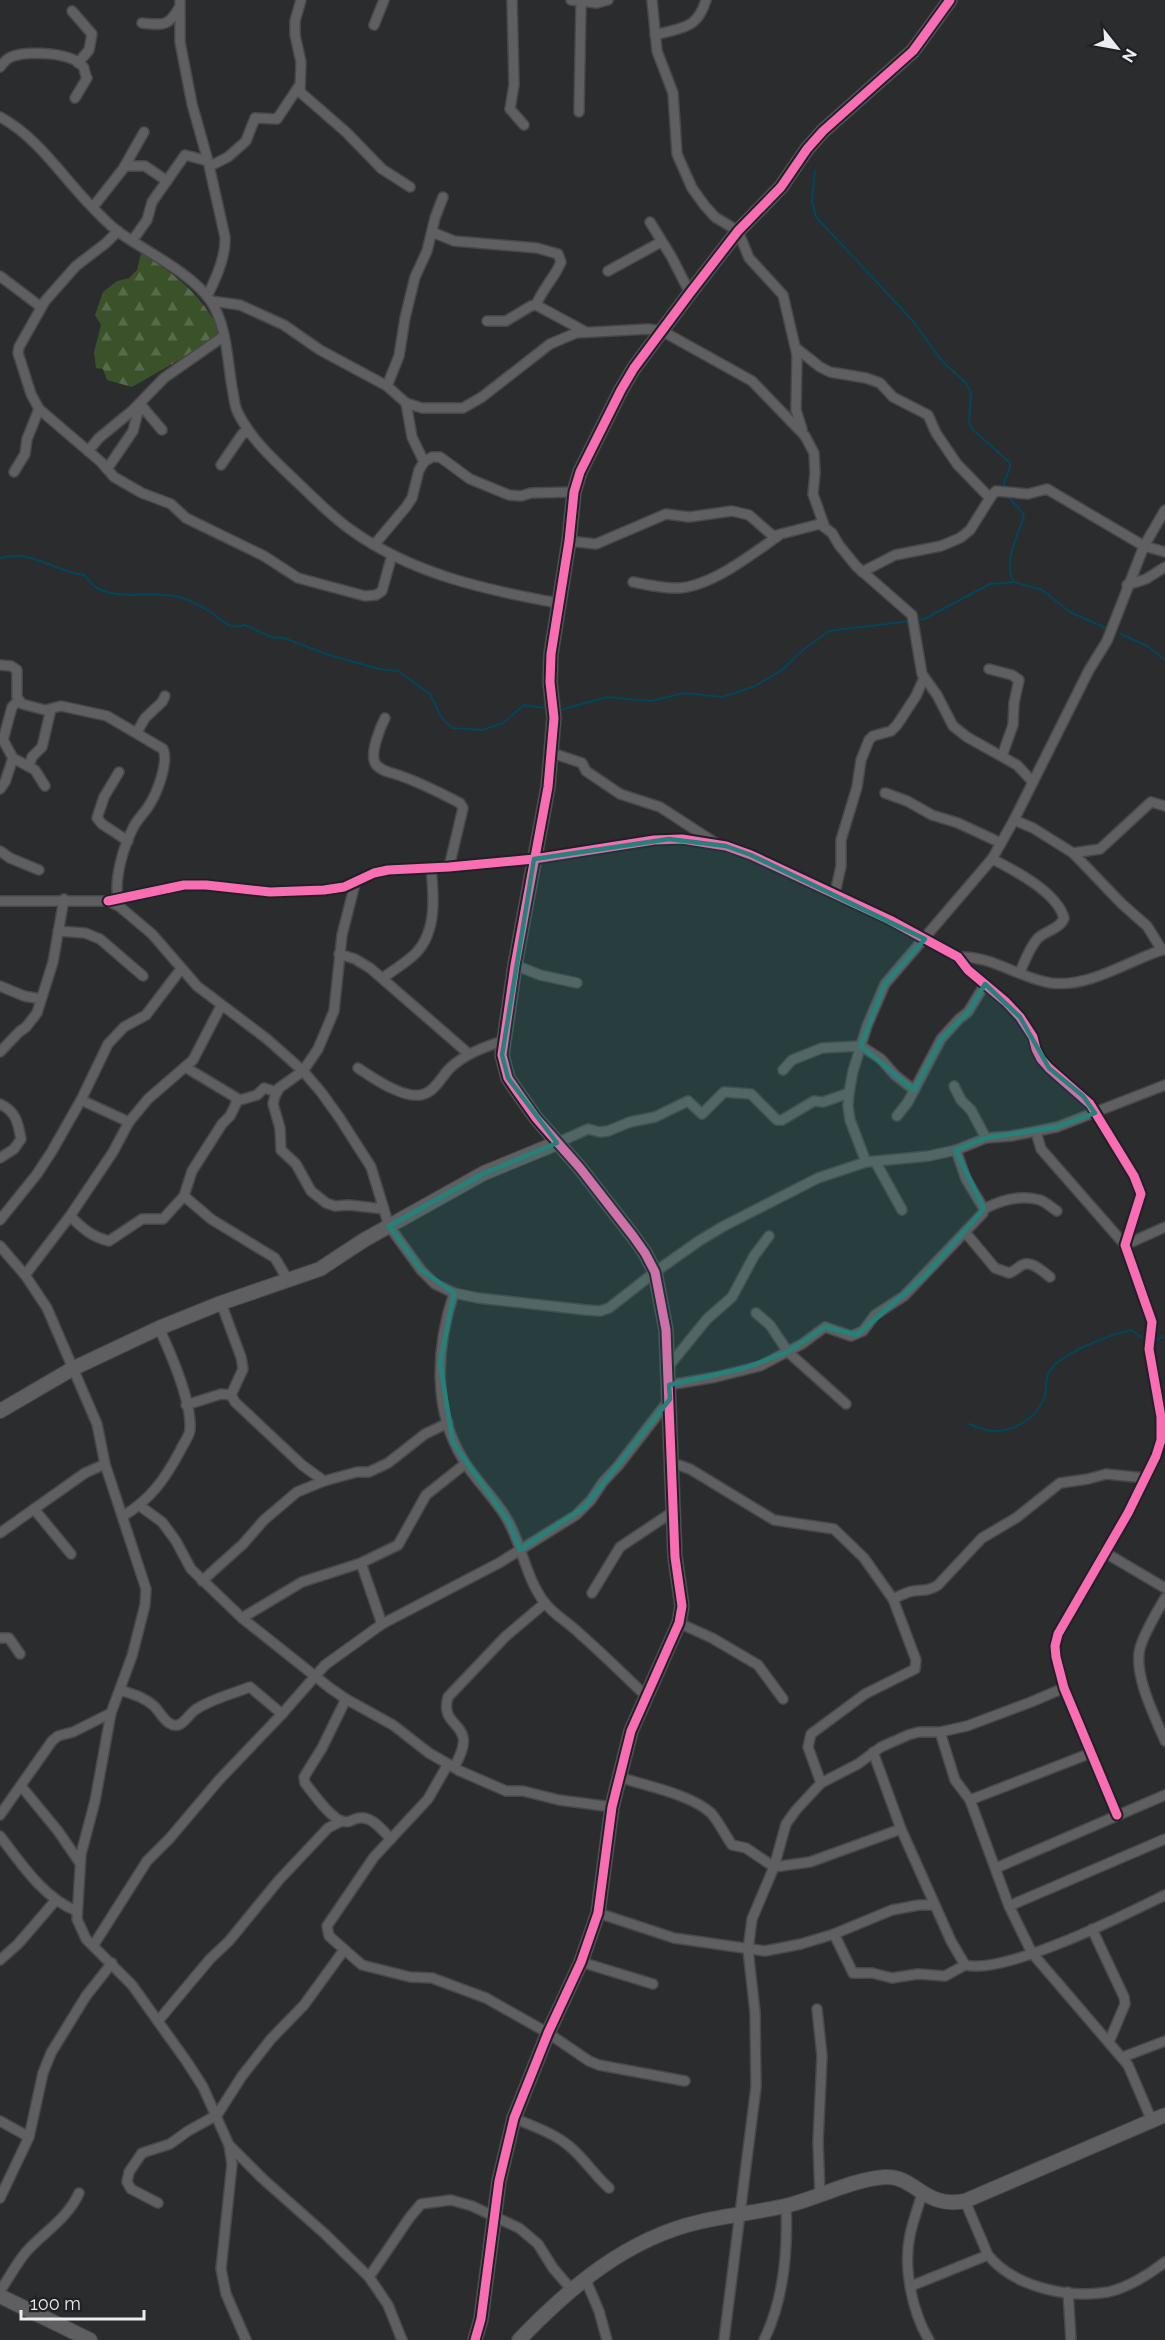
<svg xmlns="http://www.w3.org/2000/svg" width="1165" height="2340" font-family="Raleway,sans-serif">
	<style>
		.forest { fill: url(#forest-firs) }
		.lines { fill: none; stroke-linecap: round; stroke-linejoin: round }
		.stream { stroke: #044559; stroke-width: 2 }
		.street-casing { stroke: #474849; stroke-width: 12 }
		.secondary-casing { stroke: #474849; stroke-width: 16 }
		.street { stroke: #5f5f61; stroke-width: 9 }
		.secondary { stroke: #5f5f61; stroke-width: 14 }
		.cycleway-casing { stroke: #202125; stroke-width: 13 }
		.cycleway { stroke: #f96db3; stroke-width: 9 }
		.marked { fill: #25827b; fill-opacity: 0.2; stroke: #25827b; stroke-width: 4.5; stroke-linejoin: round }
	</style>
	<defs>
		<pattern id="forest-firs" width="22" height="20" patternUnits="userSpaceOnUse" patternTransform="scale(1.5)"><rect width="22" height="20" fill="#3a512a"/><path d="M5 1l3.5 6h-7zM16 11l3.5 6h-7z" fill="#576a49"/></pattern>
	</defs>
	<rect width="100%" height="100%" fill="#2a2c2e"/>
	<path class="forest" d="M 141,253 C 178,276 201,294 221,333 L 195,351 L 132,387 L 107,380 L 103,369 L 96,368 L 94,352 L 101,325 L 95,315 L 103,292 L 117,281 L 129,278 L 137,270 Z"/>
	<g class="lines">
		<g class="stream">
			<path d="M 815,171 L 812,201 L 816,217 L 912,320 L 941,360 L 967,384 L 971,394 L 969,421 L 972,429 L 1010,463 C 1011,473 1002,479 1004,489"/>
			<path d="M 1006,494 C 1011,503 1022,507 1024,517 C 1017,535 1003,565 1014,582"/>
			<path d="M 0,558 C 34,549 54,572 84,575 C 88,579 92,585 97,588 C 121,601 153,590 179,597 C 189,600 201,606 209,611 C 224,620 226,630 245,625 L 271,637 L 284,638 L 326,654 L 379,669 L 398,671 L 430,694 L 441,717 L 452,728 L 482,730 L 503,723 L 524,705 L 545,708"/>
			<polyline points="916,620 924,619 990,584 1014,582 1042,590 1070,612 1108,629"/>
			<polyline points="1121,634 1149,647 1165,660"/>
			<polyline points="560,710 608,697 651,701 684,693 722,697 753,687 782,670 803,650 829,631 911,621"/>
			<polyline points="1153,1341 1165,1336"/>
			<path d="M 969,1424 C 975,1426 984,1430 991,1431 C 1014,1432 1038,1418 1045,1395 C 1047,1388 1045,1379 1049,1372 C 1060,1353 1110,1335 1131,1330 L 1147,1341"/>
		</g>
		<defs>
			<g id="street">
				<path d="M 180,0 L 180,42 L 192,104 L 208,161 L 225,237 C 226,256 216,279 207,296"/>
				<polyline points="301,0 295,21 295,35 301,62 300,92 346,132 382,169 410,187"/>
				<polyline points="512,0 514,85 510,109 524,125"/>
				<polyline points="571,0 597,3 608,0"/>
				<polyline points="652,0 657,51 673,93 677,154 692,188 705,206 715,217 738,231 749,258 783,295 797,355 796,410 802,429"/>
				<polyline points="72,11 92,34 89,50 78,63"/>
				<path d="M 142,23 C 163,25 168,27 179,8"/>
				<polyline points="374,25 384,0"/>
				<path d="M 655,35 C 682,27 697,30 706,0"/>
				<path d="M 0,67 C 3,63 6,59 11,57 C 27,50 74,52 84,68 C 84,69 86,77 87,78 L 75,98"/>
				<polyline points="579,112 581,2"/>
				<path d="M 0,117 C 38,137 63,178 93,208 C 102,217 110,226 120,233 C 147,252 191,273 210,300 C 227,325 227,358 232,387 C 234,396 234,406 238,413 C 252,441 275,461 297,482 C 314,498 331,516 351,530 C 412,574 486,590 558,603"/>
				<polyline points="125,166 145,166 167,181"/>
				<polyline points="210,166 228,157 246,141 255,118 277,119 299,86"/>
				<polyline points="93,207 123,169 144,132"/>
				<polyline points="650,222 671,256 690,293"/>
				<polyline points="118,231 106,243 76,266 45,301 19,347 18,353 31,394 39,409 101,462 114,477 142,493 171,504 186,518 264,556 298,578 365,596 376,595 382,591 392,555"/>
				<path d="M 432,232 L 454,241 L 537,248 L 558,254 L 561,262 C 555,277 543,288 536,305"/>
				<polyline points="132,241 147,220 152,202 185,155 208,161"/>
				<polyline points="608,271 661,242"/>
				<polyline points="0,276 41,307"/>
				<polyline points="211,301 240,305 284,325 320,350 387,386 406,403 422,408 463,408 482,397 550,344 576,333 648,329 662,331 752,381 805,436 814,453 815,473 813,494 824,525"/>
				<polyline points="487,321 506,321 531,306 536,305 584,331"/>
				<polyline points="796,348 820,367 830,372 866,378 880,383 893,397 928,415 936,433 957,464 990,498"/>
				<polyline points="387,386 399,356 405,318 415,277 427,251 435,218 443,197"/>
				<polyline points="406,403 412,437 424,462"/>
				<polyline points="140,404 162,430"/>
				<polyline points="88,451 99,438 133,410 164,378 224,336"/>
				<polyline points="221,465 243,433 249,433"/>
				<polyline points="107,469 133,431 140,404"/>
				<polyline points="14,472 25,454 27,439 39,409"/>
				<polyline points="569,541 596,544 666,514 689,517 732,511 749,515 773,536 820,524 832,533 839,545 856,566 912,615 922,674 937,695 953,726 967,737 1017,765 1032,781"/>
				<polyline points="374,545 406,507 412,498 419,470 424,462 432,457 440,457 470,479 509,495 521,496 531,493 574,492"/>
				<polyline points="862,572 895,555 941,546 960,538 970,530 992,495 996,491 1028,494 1047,489 1144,546 1165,552"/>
				<path d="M 633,582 C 649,585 664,589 680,588 C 713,585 751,555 778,536"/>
				<polyline points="1127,585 1146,579 1165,567"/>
				<path d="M 0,665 L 11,666 L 17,670 L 17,697 L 22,704 L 45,710 L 61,706 L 107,716 L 163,749 C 169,762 157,794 148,807 C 144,813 138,819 134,826 C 124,845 114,877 118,899"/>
				<polyline points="989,669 1012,675 1019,680 1014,703 1013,725 1002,756"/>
				<polyline points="18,701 12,707 3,740 13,758 35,770 45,786"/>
				<path d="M 385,718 C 380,728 370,752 375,763 C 379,770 388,772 395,774 C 418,781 438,792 460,803 L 463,808 L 449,867"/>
				<polyline points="137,732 145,718 162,702 165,696"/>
				<polyline points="552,753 582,763 586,771 620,794 660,807 714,842"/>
				<polyline points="29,766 32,757 42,747 51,709"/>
				<polyline points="119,772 104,797 97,818 102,824 128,841"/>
				<polyline points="0,789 5,782 13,758"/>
				<polyline points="885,793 907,801 932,815 958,823 1001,843"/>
				<polyline points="1014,820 1033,828 1073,853 1122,904 1147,926 1162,950"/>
				<polyline points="0,851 10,858 39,870"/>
				<polyline points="1073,853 1100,849 1151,802 1165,806"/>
				<path d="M 992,859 C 1014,870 1057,892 1064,918 C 1061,928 1046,931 1038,938 C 1029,948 1025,961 1020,972"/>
				<polyline points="355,884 342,935 334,1011 318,1049 303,1071 279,1088 275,1096 273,1104 280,1128 281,1150 296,1164 311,1191 326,1203 335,1206 349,1205 384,1209"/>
				<polyline points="835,893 841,866 841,840 857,787 861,760 869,740 873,736 891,731 897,725 916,696 924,678"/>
				<polyline points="0,901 108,901 120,907 152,934 197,986 267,1039 303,1071 321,1092 339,1117 371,1167 389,1226 421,1270 435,1284 454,1293 478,1298 586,1310 600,1311 609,1308 655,1272 699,1241 722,1227 818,1178 866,1162 929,1156 956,1150 986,1138 1011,1136 1057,1127 1165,1085"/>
				<polyline points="108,901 184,885 206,885 270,892 324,890 344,887 374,873 388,870 449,867 534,859 654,840 682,839 726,846 751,855 890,920 958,957 968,970 1006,1002 1020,1017 1033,1037 1036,1049 1041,1059 1049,1068 1090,1104 1134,1176 1141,1194 1125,1245 1152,1322 1149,1349 1161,1417 1161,1440 1156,1456 1128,1513 1058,1634 1055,1646 1056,1657 1064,1688 1117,1815"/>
				<polyline points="58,931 85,933 100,939 143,976"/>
				<polyline points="339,954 355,959 370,968 469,1054"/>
				<path d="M 958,957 C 992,955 1018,978 1051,983 C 1090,988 1129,960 1165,949"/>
				<polyline points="515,965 540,975 577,983"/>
				<path d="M 383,978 C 393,970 406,963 416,953 C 437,931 434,896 431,868"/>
				<polyline points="0,986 24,996 41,999"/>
				<polyline points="0,1052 19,1032 26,1027 37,1013 53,962 64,899"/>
				<polyline points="185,1067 240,1100 257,1095 264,1088 277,1092"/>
				<path d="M 358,1068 C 373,1078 406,1101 424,1094 C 435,1091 442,1076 450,1068 C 465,1054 484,1047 503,1041"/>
				<polyline points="783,1070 792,1060 822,1048 861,1046 881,1059 895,1075 914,1090"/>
				<polyline points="954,1086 961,1100 971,1110 986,1138"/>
				<polyline points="81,1100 129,1122"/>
				<path d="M 0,1104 C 16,1111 18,1123 21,1139 L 14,1149 L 0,1158"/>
				<polyline points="897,1116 908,1102 941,1039 959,1019 968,1012 985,984"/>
				<polyline points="1036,1132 1041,1149 1125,1245 1165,1227"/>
				<polyline points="557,1143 588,1129 600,1132 608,1131 630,1122 655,1117 688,1101 702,1114 724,1092 751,1094 777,1120 782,1120 814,1101 823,1102 849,1093"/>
				<polyline points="875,1161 902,1210"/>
				<polyline points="866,1162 850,1120 848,1106 849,1093 853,1071 867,1026 885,984 992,859 1014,820 1089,670 1107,641 1144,546 1165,510"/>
				<polyline points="184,1196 211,1219 275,1258 288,1280"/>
				<path d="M 984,1209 C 1001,1200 1020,1194 1040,1200 C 1046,1202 1052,1208 1057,1211"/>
				<path d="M 70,1216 C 82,1228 92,1237 109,1241 L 142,1219 L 163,1219 L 184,1196 L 192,1171 L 222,1124 L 230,1116 L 236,1104 L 236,1099"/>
				<polyline points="0,1220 37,1174 52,1151 81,1100 108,1044 124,1027 146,1015 181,969"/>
				<path d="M 965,1232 L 995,1268 L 1009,1273 C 1015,1271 1017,1268 1022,1265 C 1032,1260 1043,1272 1050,1277"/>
				<polyline points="0,1246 25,1275 47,1308 97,1424 105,1464 146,1589 145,1605 132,1656 111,1713 95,1801 81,1854 77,1919 86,1939 132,1985 187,2062 203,2087 229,2145 232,2164 221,2269 226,2294 246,2340"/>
				<polyline points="25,1275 70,1216 113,1152 129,1122 148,1099 193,1060 221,1006"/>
				<path d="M 454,1293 C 436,1347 432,1410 464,1461 C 476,1481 495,1498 507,1519 C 522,1545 526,1579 545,1603 C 553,1614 569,1623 579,1633 C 602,1653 624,1675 646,1696"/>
				<polyline points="221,1303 241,1357 243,1369 231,1395 235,1402 302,1465 324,1481"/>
				<polyline points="756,1313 770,1325 788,1352 846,1404"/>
				<polyline points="668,1367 707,1319 732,1297 754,1256 769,1236"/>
				<polyline points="669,1385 716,1377 760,1366 802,1344 825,1327 851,1336 863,1331 875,1315 904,1296 983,1213 984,1209 966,1179 956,1150"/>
				<polyline points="186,1405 221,1394 231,1395"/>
				<polyline points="673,1463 690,1469 774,1520 834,1529 864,1558 893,1599 916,1660 915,1669 865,1694 811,1734 808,1747 821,1783"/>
				<polyline points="140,1506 162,1522 176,1541 191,1569 242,1618 330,1688 346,1699 393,1725 429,1753 460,1771 506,1791 523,1791 559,1800 612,1807"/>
				<polyline points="34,1509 71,1554"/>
				<path d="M 123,1516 C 150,1500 165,1479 180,1451 C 183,1444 189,1437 190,1430 C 192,1401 171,1354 159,1328"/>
				<polyline points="0,1533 85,1473 105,1464"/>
				<polyline points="1104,1552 1165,1588"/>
				<polyline points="361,1563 382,1624"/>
				<polyline points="202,1581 243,1544 264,1520 297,1492 324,1481 357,1472 369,1472 388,1463 425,1434 448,1423"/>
				<polyline points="592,1593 620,1547 674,1511"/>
				<path d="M 1165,1598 C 1156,1614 1145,1631 1140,1648 C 1133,1674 1155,1717 1165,1741"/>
				<path d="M 893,1599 C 899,1596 907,1592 913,1591 C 924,1590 929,1591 938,1585 L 982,1538 L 1016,1518 L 1060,1483 L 1088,1479 L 1106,1474 L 1145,1478"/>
				<polyline points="242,1618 302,1582 361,1563 398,1545 426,1495 465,1464"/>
				<polyline points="679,1623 712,1638 758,1665 783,1699"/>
				<polyline points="0,1638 9,1638 20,1654"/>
				<path d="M 120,1690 C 132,1694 144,1697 154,1706 C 159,1711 163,1719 169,1723 C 181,1731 187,1716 195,1710 C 211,1699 232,1694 250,1687 L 282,1714"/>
				<path d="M 346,1699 L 322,1748 L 304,1777 L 305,1783 C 313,1793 330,1818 342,1821 C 347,1823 351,1821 355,1819 C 370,1813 382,1830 391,1839"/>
				<polyline points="940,1732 955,1780 970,1800 1009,1906 1032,1953 1128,2065 1152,2121"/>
				<path d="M 873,1752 L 901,1829 L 951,1941 L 965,1965 C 1006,1975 1124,1915 1165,1895"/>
				<polyline points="448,1764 428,1799 374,1857 327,1926 329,1936 362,1965 410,1977 432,1978 486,1998 548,2033 589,2061 599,2065 685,2081"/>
				<path d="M 454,1767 C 482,1720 438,1731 448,1697 L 505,1637 L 545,1603"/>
				<path d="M 619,1777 C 646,1786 690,1794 711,1813 C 719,1822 725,1835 732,1845 L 746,1848 L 774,1867 L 810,1862 L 901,1829"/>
				<polyline points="21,1786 58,1831 80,1863"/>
				<polyline points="970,1800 1091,1753"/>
				<polyline points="0,1815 52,1741 58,1736 73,1732 111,1713"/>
				<path d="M 0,1836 C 21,1863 43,1898 77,1911"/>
				<polyline points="996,1868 1165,1795"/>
				<polyline points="1009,1906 1165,1839"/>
				<polyline points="598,1913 674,1938 765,1951 801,1944 834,1934 892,1910 919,1905 934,1905"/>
				<polyline points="1092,1929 1124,1997 1125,2004 1109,2042"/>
				<polyline points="834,1934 853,1973 872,1973 892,1978 918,1974 945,1976 965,1965"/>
				<polyline points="93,1946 147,1861 170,1838 219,1780 282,1714 325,1665 382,1624 499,1563 576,1515 591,1500 603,1482 618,1466 669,1400"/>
				<polyline points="0,1960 18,1944 56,1900"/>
				<polyline points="581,1962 653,1984"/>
				<polyline points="817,2009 822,2056 818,2142 820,2196"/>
				<polyline points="158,2021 210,1959 229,1941 279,1880 328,1828 342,1821"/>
				<polyline points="1123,2057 1165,2041"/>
				<path d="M 514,2118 C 532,2126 554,2133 569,2146 C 584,2158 594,2175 609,2188"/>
				<polyline points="0,2121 29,2137"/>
				<polyline points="229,2145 263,2179 325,2234 369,2277 388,2305 402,2340"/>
				<path d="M 922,2194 C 918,2207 913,2221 910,2235 C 903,2267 912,2312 929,2340"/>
				<polyline points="0,2198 29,2137 43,2073 51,2053 86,1996 112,1963"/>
				<path d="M 965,2201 L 988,2255 C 1014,2287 1068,2299 1108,2292 C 1127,2288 1150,2274 1165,2262"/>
				<polyline points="158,2203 131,2189 127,2182 129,2172 142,2153 170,2144 188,2131 217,2115 242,2076 271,2039 304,2005 344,1950"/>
				<polyline points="369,2277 410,2217 421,2204 451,2200 472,2206 519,2228 538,2244 553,2268 571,2289"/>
				<polyline points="585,2278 599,2311 607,2340"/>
				<polyline points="911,2286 988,2255"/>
				<path d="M 0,2291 C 9,2278 16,2264 26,2252 C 44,2232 68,2218 79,2193"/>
				<polyline points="1068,2292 1071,2340"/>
				<polyline points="724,2340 756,2087 755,2012 748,1950 752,1919 774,1867 786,1824 796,1810 821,1783 858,1764 881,1747 908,1735 919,1732 940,1732 967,1726 1031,1702 1064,1688"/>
				<path d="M 764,2340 C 784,2299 788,2251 786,2206"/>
			</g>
			<g id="secondary">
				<polyline points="0,1411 72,1369 159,1328 221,1303 320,1269 364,1240 484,1173 557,1143"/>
				<polyline points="0,2296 90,2340"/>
				<polyline points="475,2340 481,2319 499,2181 514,2118 548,2033 581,1962 598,1913 612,1807 631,1731 679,1623 682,1606 675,1557 666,1330 655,1272 645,1253 633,1236 580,1168 536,1118 519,1094 508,1078 502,1055 515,965 548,787 554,718 550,682 551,654 569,541 574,492 580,472 621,390 634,368 690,293 738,231 781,187 807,149 823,131 913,51 950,0"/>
				<path d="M 519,2340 C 570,2287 626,2239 699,2222 C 729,2215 759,2212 789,2205 C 820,2197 854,2179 885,2177 C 915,2175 923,2209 965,2201 L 1165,2115"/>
			</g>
		</defs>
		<use href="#street" class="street-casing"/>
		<use href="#secondary" class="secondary-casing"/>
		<use href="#street" class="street"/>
		<use href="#secondary" class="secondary"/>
		<defs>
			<g id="cycleway">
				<polyline points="108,901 184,885 206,885 270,892 324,890 344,887 374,873 388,870 449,867 534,859 654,840 682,839 726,846 751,855 890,920 958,957 968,970 1006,1002 1020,1017 1033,1037 1036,1049 1041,1059 1049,1068 1090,1104 1134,1176 1141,1194 1125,1245 1152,1322 1149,1349 1161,1417 1161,1440 1156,1456 1128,1513 1058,1634 1055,1646 1056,1657 1064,1688 1117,1815"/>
				<polyline points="475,2340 481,2319 499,2181 514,2118 548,2033 581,1962 598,1913 612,1807 631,1731 679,1623 682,1606 675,1557 666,1330 655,1272 645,1253 633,1236 580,1168 536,1118 519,1094 508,1078 502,1055 515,965 548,787 554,718 550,682 551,654 569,541 574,492 580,472 621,390 634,368 690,293 738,231 781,187 807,149 823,131 913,51 950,0"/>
			</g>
		</defs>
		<use href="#cycleway" class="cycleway-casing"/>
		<use href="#cycleway" class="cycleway"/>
	</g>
	<path class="marked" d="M 669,839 L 726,846 L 751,855 L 925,939 L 885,984 L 861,1046 L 914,1090 L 941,1039 L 968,1012 L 985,984 L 1020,1017 L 1049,1068 L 1083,1096 L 1095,1113 L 1057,1127 L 986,1138 L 956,1150 L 984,1209 L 925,1276 L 857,1335 L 825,1327 L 788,1352 L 745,1368 L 669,1385 L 670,1399 L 585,1507 L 520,1550 L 508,1521 L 453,1443 L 440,1363 L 454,1293 L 421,1270 L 389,1226 L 484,1173 L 557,1143 L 508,1078 L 502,1055 L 534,859 Z"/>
	<g transform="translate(1117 48) rotate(121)" stroke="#202125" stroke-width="4.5" paint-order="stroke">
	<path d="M0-4.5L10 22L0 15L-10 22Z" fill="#ebecef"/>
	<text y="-9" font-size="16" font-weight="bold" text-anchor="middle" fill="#ebecef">N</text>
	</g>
	<path d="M21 2310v9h123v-9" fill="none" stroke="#ebecef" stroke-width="3"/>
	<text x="30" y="2310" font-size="18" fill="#ebecef" stroke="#202125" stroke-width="4.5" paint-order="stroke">100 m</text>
</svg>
